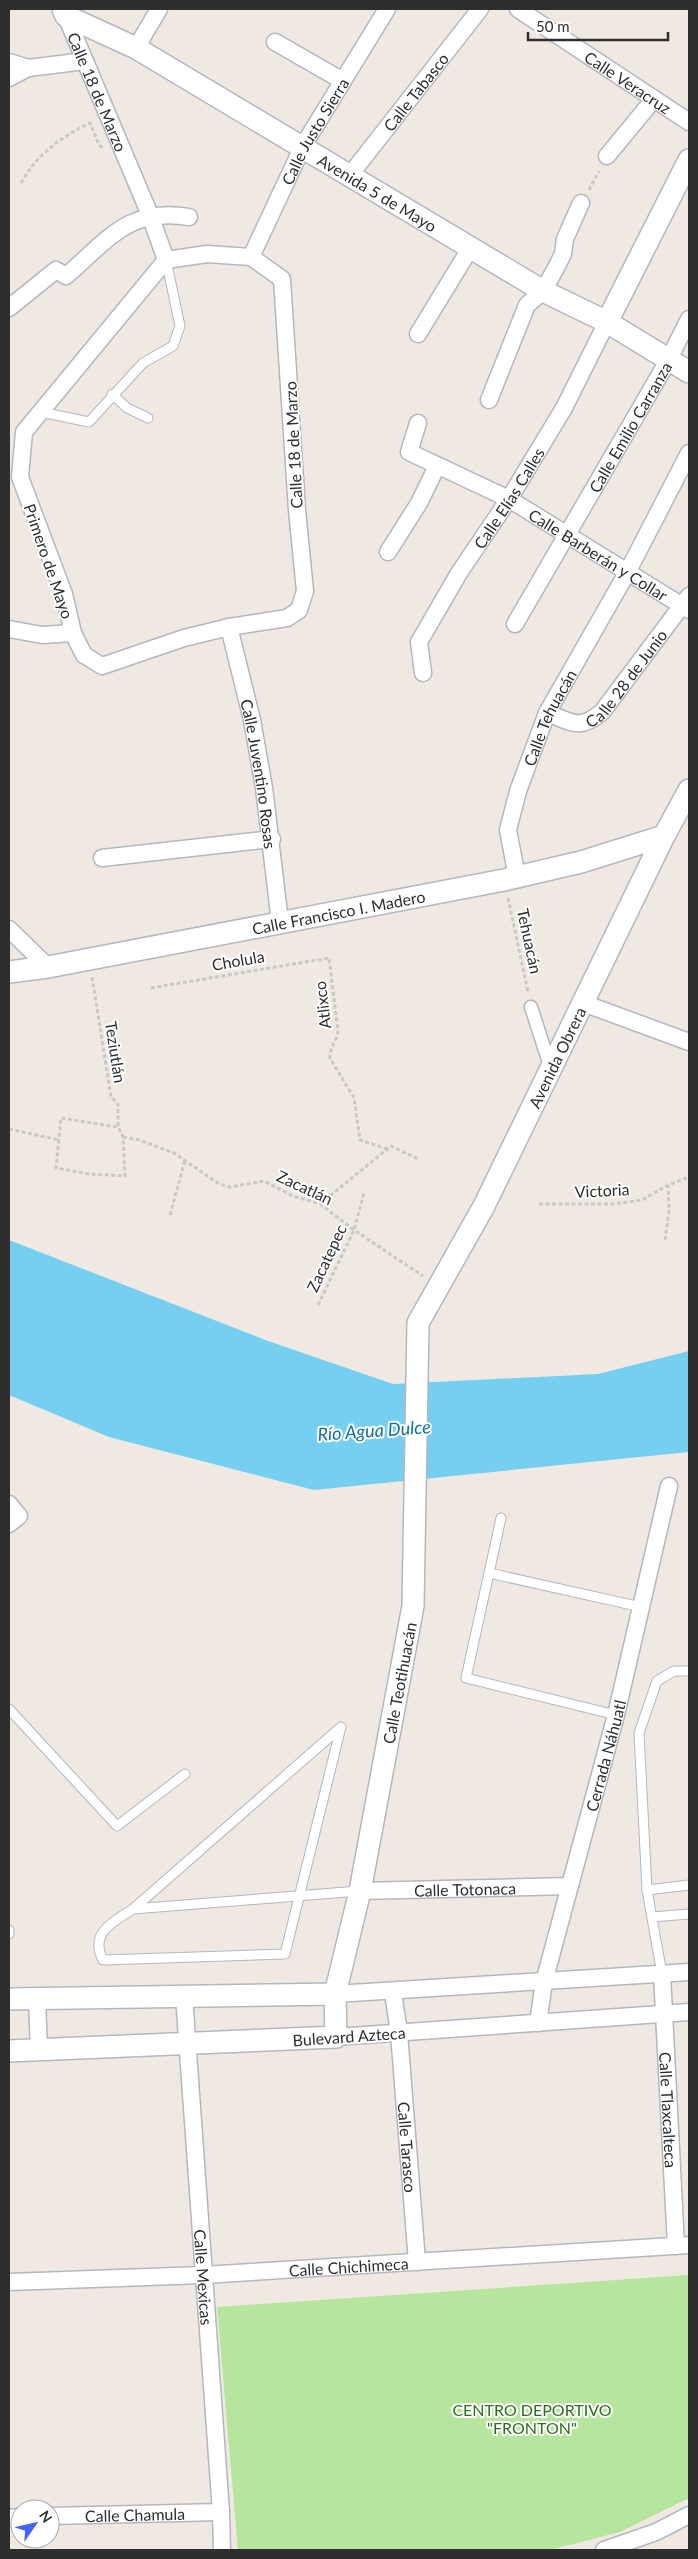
<svg xmlns="http://www.w3.org/2000/svg" width="698" height="2559" font-family="Lato,sans-serif">
	<style>
		.green { fill: #b6e59e }
		.water { fill: #75cff0 }
		.lines { fill: none; stroke-linecap: round; stroke-linejoin: round }
		.service-casing { stroke: #b4b7c1; stroke-width: 11 }
		.pedestrian-casing { stroke: #b4b7c1; stroke-width: 15 }
		.minor-casing { stroke: #b4b7c1; stroke-width: 19 }
		.tertiary-casing { stroke: #b4b7c1; stroke-width: 24 }
		.path { stroke: #c9c9c9; stroke-width: 3; stroke-dasharray: 4 2.5; stroke-linecap: butt }
		.service { stroke: #fff; stroke-width: 9 }
		.pedestrian { stroke: #fff; stroke-width: 12 }
		.minor { stroke: #fff; stroke-width: 16 }
		.tertiary { stroke: #fff; stroke-width: 21 }
		.labels { text-anchor: middle; dominant-baseline: central; stroke-width: 4; stroke-linejoin: round; paint-order: stroke }
		.street-label { font-size: 16px; fill: #2e2e2e; stroke: #fff }
		.park-label { font-size: 16px; fill: #2c6e1b; stroke: #fff }
		.water-label { font-size: 18px; font-style: italic; fill: #0d6fa3; stroke: #fff }
	</style>
	<rect width="100%" height="100%" fill="#efe9e1"/>
	<polygon class="green" points="689,2275 689,2498 620,2532 550,2550 238,2550 217,2307"/>
	<polygon class="water" points="9,1240 268,1341 393,1384 598,1374 689,1351 689,1452 314,1490 109,1437 9,1395"/>
	<g class="lines">
		<defs>
			<g id="service">
				<polyline points="112,394 127,408 148,418"/>
				<polyline points="41,412 89,422 143,363 173,346 180,326 166,260"/>
				<polyline points="501,1518 466,1678 616,1715"/>
				<polyline points="489,1573 641,1607"/>
				<polyline points="9,1709 117,1826 185,1774"/>
				<path d="M 341,1727 L 285,1954 L 103,1960 C 89,1933 113,1922 133,1909 Z"/>
				<polyline points="647,1890 689,1885"/>
				<polyline points="133,1909 359,1891"/>
				<polyline points="652,1917 689,1914"/>
				<polyline points="9,1930 9,1934"/>
				<polyline points="662,1974 647,1890 639,1733 657,1681 674,1671 689,1671"/>
			</g>
			<polyline id="pedestrian" points="531,1007 551,1069"/>
			<g id="minor">
				<path id="s1" d="M 518,9 L 689,122"/>
				<path id="s2" d="M 66,16 L 150,215 L 166,260"/>
				<polyline points="275,42 343,81"/>
				<polyline points="136,48 159,9"/>
				<polyline points="9,62 28,68 85,61"/>
				<polyline points="9,78 28,68"/>
				<polyline points="607,156 654,99"/>
				<path id="s3" d="M 350,175 L 480,9"/>
				<polygon points="207,254 251,257 282,279 297,510 305,591 299,610 287,618 229,627 184,638 102,666 84,655 73,633 64,594 20,477 24,432 166,260"/>
				<path id="s4" d="M 251,257 L 303,146 L 387,9"/>
				<path d="M 9,308 L 56,270 L 66,276 C 108,240 128,207 189,217"/>
				<polyline points="418,334 471,247"/>
				<polyline points="489,400 527,305 543,291 556,268 563,254 565,239 581,203"/>
				<path id="s5" d="M 418,423 L 409,452 L 509,499 L 689,610"/>
				<polyline points="388,552 419,503 437,466"/>
				<path id="s6" d="M 515,624 L 669,359 L 689,319"/>
				<path id="s7" d="M 229,627 L 252,720 L 264,788 L 280,922"/>
				<polyline points="9,629 42,635 73,633"/>
				<path id="s8" d="M 423,673 L 419,642 L 459,573 L 509,499 L 564,408 L 607,322"/>
				<path id="s9" d="M 547,713 C 572,722 579,731 602,712 L 689,596"/>
				<polyline points="102,858 272,839"/>
				<path id="s10" d="M 517,877 L 508,830 L 518,791 L 547,713 L 628,571 L 689,453"/>
				<polyline points="9,929 48,967"/>
				<polyline points="583,1003 689,1042"/>
				<polyline points="9,1504 19,1516 9,1524"/>
				<path id="s11" d="M 360,1891 L 570,1886"/>
				<path id="s12" d="M 662,1974 L 676,2246"/>
				<path id="s13" d="M 393,1992 L 399,2033 L 417,2262"/>
				<polyline points="335,1994 689,1972"/>
				<path id="s14" d="M 184,1996 L 221,2512 L 222,2550"/>
				<polyline points="37,1999 39,2050"/>
				<path id="s15" d="M 538,2023 L 544,1982 L 616,1715 L 669,1486"/>
				<polyline points="336,2037 689,2012"/>
				<path id="s16" d="M 9,2282 L 203,2275 L 689,2245"/>
				<path id="s17" d="M 50,2516 L 221,2512"/>
				<polyline points="9,2518 20,2517"/>
				<polyline points="604,2550 656,2532 689,2515"/>
			</g>
			<g id="tertiary">
				<path id="s18" d="M 63,9 L 66,16 L 136,48 L 543,291 L 607,322 L 689,372"/>
				<polyline points="607,322 689,160"/>
				<path id="s19" d="M 9,972 L 48,967 L 504,880 L 581,862 L 664,836"/>
				<polyline points="9,1999 335,1994"/>
				<path id="s20" d="M 9,2051 L 336,2037 L 335,1994 L 360,1891 L 413,1606 L 418,1323 L 484,1206 L 664,836 L 689,790"/>
			</g>
		</defs>
		<use href="#service" class="service-casing"/>
		<use href="#pedestrian" class="pedestrian-casing"/>
		<use href="#minor" class="minor-casing"/>
		<use href="#tertiary" class="tertiary-casing"/>
		<g class="path">
			<path d="M 21,183 C 37,154 61,137 90,123 L 99,145 L 103,148"/>
			<polyline points="589,190 599,171"/>
			<polyline points="508,898 528,992"/>
			<polyline points="92,977 111,1097 118,1104 118,1127 123,1137 125,1176 89,1174 56,1168 61,1118 118,1127"/>
			<path d="M 151,988 L 329,958 L 338,1031 C 337,1041 329,1048 330,1058 L 354,1098 L 360,1140 L 387,1149"/>
			<polyline points="9,1129 59,1140"/>
			<polyline points="123,1137 139,1140 174,1153 219,1184 230,1187 264,1181 293,1196 320,1204 354,1230 423,1276"/>
			<polyline points="320,1204 391,1146 418,1159"/>
			<polyline points="539,1204 614,1204 642,1200 668,1185 689,1177"/>
			<polyline points="170,1215 185,1160"/>
			<polyline points="665,1240 669,1211 668,1185"/>
			<polyline points="318,1305 354,1230 364,1193"/>
		</g>
		<use href="#service" class="service"/>
		<use href="#pedestrian" class="pedestrian"/>
		<use href="#minor" class="minor"/>
		<use href="#tertiary" class="tertiary"/>
	</g>
	<g class="labels">
		<g class="street-label">
			<text stroke="none"><textPath href="#s1" startOffset="132">Calle Veracruz</textPath></text>
			<text stroke="none"><textPath href="#s2" startOffset="82">Calle 18 de Marzo</textPath></text>
			<text stroke="none"><textPath href="#s3" startOffset="106">Calle Tabasco</textPath></text>
			<text stroke="none"><textPath href="#s4" startOffset="141">Calle Justo Sierra</textPath></text>
			<text stroke="none"><textPath href="#s18" startOffset="366">Avenida 5 de Mayo</textPath></text>
			<text stroke="none"><textPath href="#s6" startOffset="228">Calle Emilio Carranza</textPath></text>
			<text transform="translate(293 445) rotate(-93)">Calle 18 de Marzo</text>
			<text stroke="none"><textPath href="#s8" startOffset="201">Calle Elías Calles</textPath></text>
			<text stroke="none"><textPath href="#s5" startOffset="246">Calle Barberán y Collar</textPath></text>
			<text transform="translate(49 561) rotate(71)">Primero de Mayo</text>
			<text stroke="none"><textPath href="#s9" startOffset="101">Calle 28 de Junio</textPath></text>
			<text stroke="none"><textPath href="#s10" startOffset="168">Calle Tehuacán</textPath></text>
			<text stroke="none"><textPath href="#s7" startOffset="150">Calle Juventino Rosas</textPath></text>
			<text stroke="none"><textPath href="#s19" startOffset="335">Calle Francisco I. Madero</textPath></text>
			<text transform="translate(530 941) rotate(78)">Tehuacán</text>
			<text transform="translate(238 960) rotate(-10)">Cholula</text>
			<text transform="translate(322 1005) rotate(-97)">Atlixco</text>
			<text transform="translate(116 1052) rotate(81)">Teziutlán</text>
			<text stroke="none"><textPath href="#s20" startOffset="1349">Avenida Obrera</textPath></text>
			<text transform="translate(305 1187) rotate(25)">Zacatlán</text>
			<text transform="translate(602 1190) rotate(-3)">Victoria</text>
			<text transform="translate(326 1258) rotate(-65)">Zacatepec</text>
			<text stroke="none"><textPath href="#s20" startOffset="688">Calle Teotihuacán</textPath></text>
			<text stroke="none"><textPath href="#s15" startOffset="276">Cerrada Náhuatl</textPath></text>
			<text stroke="none"><textPath href="#s11" startOffset="105">Calle Totonaca</textPath></text>
			<text transform="translate(349 2036) rotate(-4)">Bulevard Azteca</text>
			<text stroke="none"><textPath href="#s12" startOffset="136">Calle Tlaxcalteca</textPath></text>
			<text stroke="none"><textPath href="#s13" startOffset="156">Calle Tarasco</textPath></text>
			<text stroke="none"><textPath href="#s16" startOffset="340">Calle Chichimeca</textPath></text>
			<text stroke="none"><textPath href="#s14" startOffset="282">Calle Mexicas</textPath></text>
			<text stroke="none"><textPath href="#s17" startOffset="85">Calle Chamula</textPath></text>
		</g>
		<g class="park-label">
			<text x="532" y="2409">CENTRO DEPORTIVO<tspan x="532" dy="18">"FRONTON"</tspan></text>
		</g>
		<g class="water-label">
			<text transform="translate(374 1430) rotate(-4)">Río Agua Dulce</text>
		</g>
	</g>
	<rect width="698" height="2559" fill="none" stroke="#2e2e2e" stroke-width="20"/>
	<g transform="translate(35 2524) rotate(56)"><circle r="24" fill="#ffffff" stroke="#ababab"/>
	<path d="M0-4L9 19L0 12L-9 19Z" fill="#4264fb"/>
	<text y="-8" font-size="14" font-weight="bold" text-anchor="middle" fill="#2e2e2e">N</text>
	</g>
	<path d="M528 32v8h140v-8" fill="none" stroke="#2e2e2e" stroke-width="2.5"/>
	<text x="536" y="32" font-size="15" fill="#2e2e2e" stroke="#ffffff" stroke-width="4" paint-order="stroke">50 m</text>
</svg>
